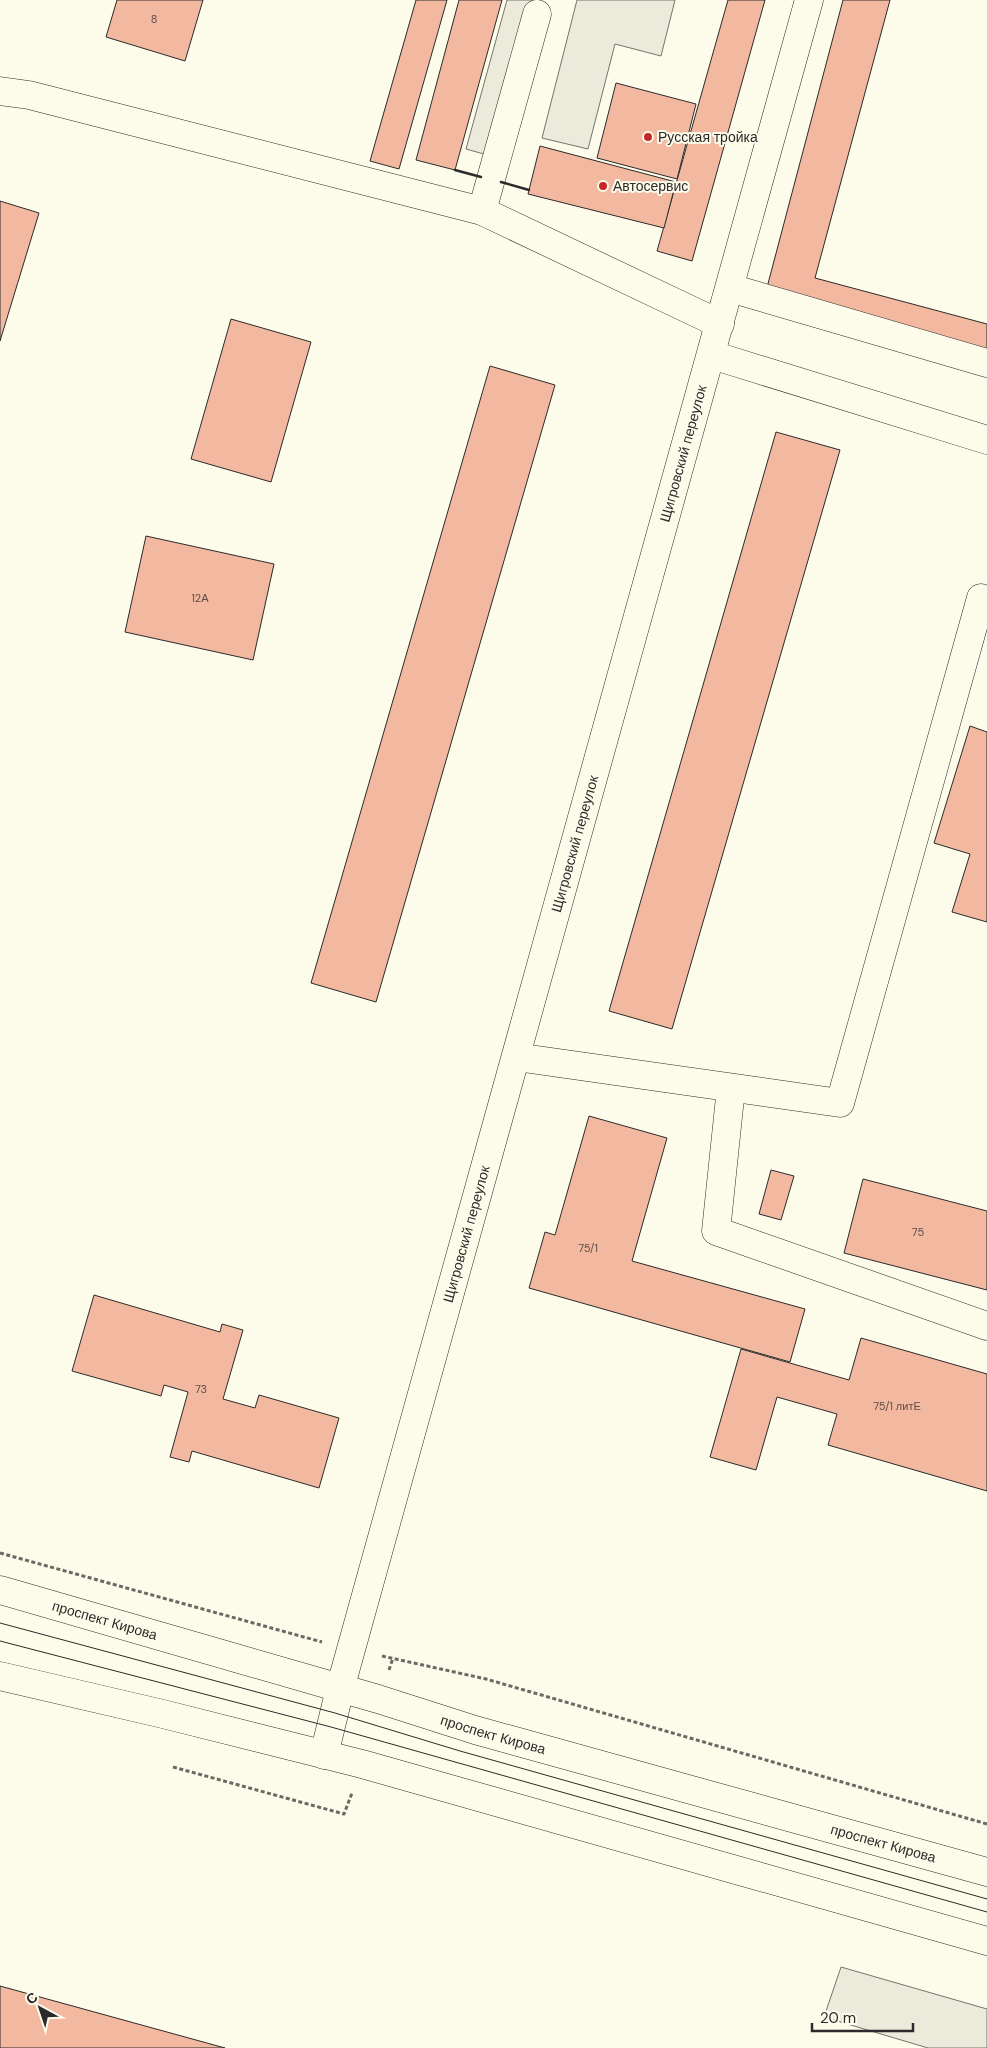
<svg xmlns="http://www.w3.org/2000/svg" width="987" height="2048" font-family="'DM Sans',sans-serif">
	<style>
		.parking { fill: #eceadb; stroke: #74746e }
		.building { fill: #f2b8a0; stroke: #2b2b2b }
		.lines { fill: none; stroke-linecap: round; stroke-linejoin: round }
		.minor-casing { stroke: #2b2b2b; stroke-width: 29 }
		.major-casing { stroke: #2b2b2b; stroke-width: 29 }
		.path { stroke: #6a6964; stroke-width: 3; stroke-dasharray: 4 2.5; stroke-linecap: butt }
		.minor { stroke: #fdfbea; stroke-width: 28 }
		.major { stroke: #fdfbea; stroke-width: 28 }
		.tram { stroke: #2b2b2b; stroke-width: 1 }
		.wall { stroke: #2b2b2b; stroke-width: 2.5 }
		.poi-dot { fill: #c62828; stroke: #fdfbea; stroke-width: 2 }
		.labels { text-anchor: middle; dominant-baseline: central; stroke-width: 4; stroke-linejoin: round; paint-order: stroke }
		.number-label { font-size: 11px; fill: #5d4e48 }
		.poi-label { font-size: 14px; fill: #2b2b2b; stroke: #fdfbea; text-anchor: start }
		.street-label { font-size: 14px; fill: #2b2b2b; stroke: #fdfbea }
	</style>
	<rect width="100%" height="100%" fill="#fdfbea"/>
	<g class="parking">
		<polygon points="507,0 535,0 491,156 466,149"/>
		<polygon points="577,0 675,0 661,56 615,44 588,149 542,138"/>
		<polygon points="841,1967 987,2009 987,2048 928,2048 824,2017"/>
	</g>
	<g class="building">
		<polygon points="117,0 203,0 185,61 106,37"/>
		<polygon points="416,0 447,0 399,169 370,161"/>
		<polygon points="459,0 502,0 455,170 416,160"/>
		<polygon points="728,0 765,0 692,261 657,251"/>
		<polygon points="843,0 890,0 815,278 987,324 987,353 765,295"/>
		<polygon points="616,83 696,104 677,179 597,158"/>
		<polygon points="540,146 676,182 664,228 528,194"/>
		<polygon points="0,201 39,213 0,341"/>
		<polygon points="231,319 311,342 271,482 191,459"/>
		<polygon points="490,366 555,385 376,1002 311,983"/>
		<polygon points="776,432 840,450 672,1029 609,1011"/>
		<polygon points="146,536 274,564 253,660 125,632"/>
		<polygon points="970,726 987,732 987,922 952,912 970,854 934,843"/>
		<polygon points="589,1116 667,1138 632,1261 805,1309 790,1362 529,1288 545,1232 555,1235"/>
		<polygon points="771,1170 794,1176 781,1220 759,1214"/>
		<polygon points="863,1179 987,1211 987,1290 844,1253"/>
		<polygon points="94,1295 220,1332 222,1324 243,1330 223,1399 255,1408 259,1395 339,1418 319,1488 192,1451 189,1462 170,1457 188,1392 164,1385 161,1396 72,1371"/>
		<polygon points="861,1338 987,1374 987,1491 828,1445 837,1414 777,1397 756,1470 710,1457 741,1349 849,1380"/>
		<polygon points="0,1986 225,2048 0,2048"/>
	</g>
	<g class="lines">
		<defs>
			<g id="minor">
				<polyline points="0,91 29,95 482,211 720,324"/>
				<polyline points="482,211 537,14"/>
				<polyline points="730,288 987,363"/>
				<polyline points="712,355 987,440"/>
				<polyline points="516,1057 840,1103 981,598"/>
				<polyline points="731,1088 716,1231 987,1326"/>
				<path id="s1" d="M 324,1755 L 340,1689 L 809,0"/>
			</g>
			<g id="major">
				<path id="s2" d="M 0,1590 L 378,1699 L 475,1730 L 987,1872"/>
				<polyline points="0,1676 163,1714 362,1764 987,1941"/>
			</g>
		</defs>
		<use href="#minor" class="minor-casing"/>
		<use href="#major" class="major-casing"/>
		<g class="path">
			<polyline points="0,1553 322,1642"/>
			<polyline points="382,1656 486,1679 987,1824"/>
			<polyline points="389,1670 393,1658"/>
			<polyline points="173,1767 344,1814 352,1793"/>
		</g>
		<use href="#minor" class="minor"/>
		<use href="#major" class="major"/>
		<g class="tram">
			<polyline points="0,1623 335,1713 460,1751 987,1899"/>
			<polyline points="0,1641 331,1727 987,1912"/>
		</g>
		<g class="wall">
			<polyline points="455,170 481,177"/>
			<polyline points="501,182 529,190"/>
		</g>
	</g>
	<g class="poi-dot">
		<circle cx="648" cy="137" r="5"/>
		<circle cx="603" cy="186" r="5"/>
	</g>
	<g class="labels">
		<g class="number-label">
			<text x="154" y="19">8</text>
			<text x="200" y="598">12А</text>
			<text x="918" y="1232">75</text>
			<text x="588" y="1248">75/1</text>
			<text x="201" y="1389">73</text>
			<text x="897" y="1406">75/1 литЕ</text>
		</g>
		<g class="poi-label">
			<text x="658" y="137">Русская тройка</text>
			<text x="613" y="186">Автосервис</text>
		</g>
		<g class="street-label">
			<text stroke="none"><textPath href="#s1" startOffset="1350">Щигровский переулок</textPath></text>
			<text stroke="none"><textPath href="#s1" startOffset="945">Щигровский переулок</textPath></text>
			<text stroke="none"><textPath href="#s1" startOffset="540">Щигровский переулок</textPath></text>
			<text stroke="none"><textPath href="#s2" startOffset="109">проспект Кирова</textPath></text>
			<text stroke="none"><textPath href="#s2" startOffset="514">проспект Кирова</textPath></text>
			<text stroke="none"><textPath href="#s2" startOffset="919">проспект Кирова</textPath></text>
		</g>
	</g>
	<g transform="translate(40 2008) rotate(320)" stroke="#fdfbea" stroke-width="4" paint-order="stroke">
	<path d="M0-4L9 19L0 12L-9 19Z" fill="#2b2b2b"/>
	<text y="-8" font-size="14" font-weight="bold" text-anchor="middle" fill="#2b2b2b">С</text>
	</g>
	<path d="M812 2023v8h101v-8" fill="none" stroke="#2b2b2b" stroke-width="2.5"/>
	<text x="820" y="2023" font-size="15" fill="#2b2b2b" stroke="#fdfbea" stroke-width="4" paint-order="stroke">20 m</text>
</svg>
